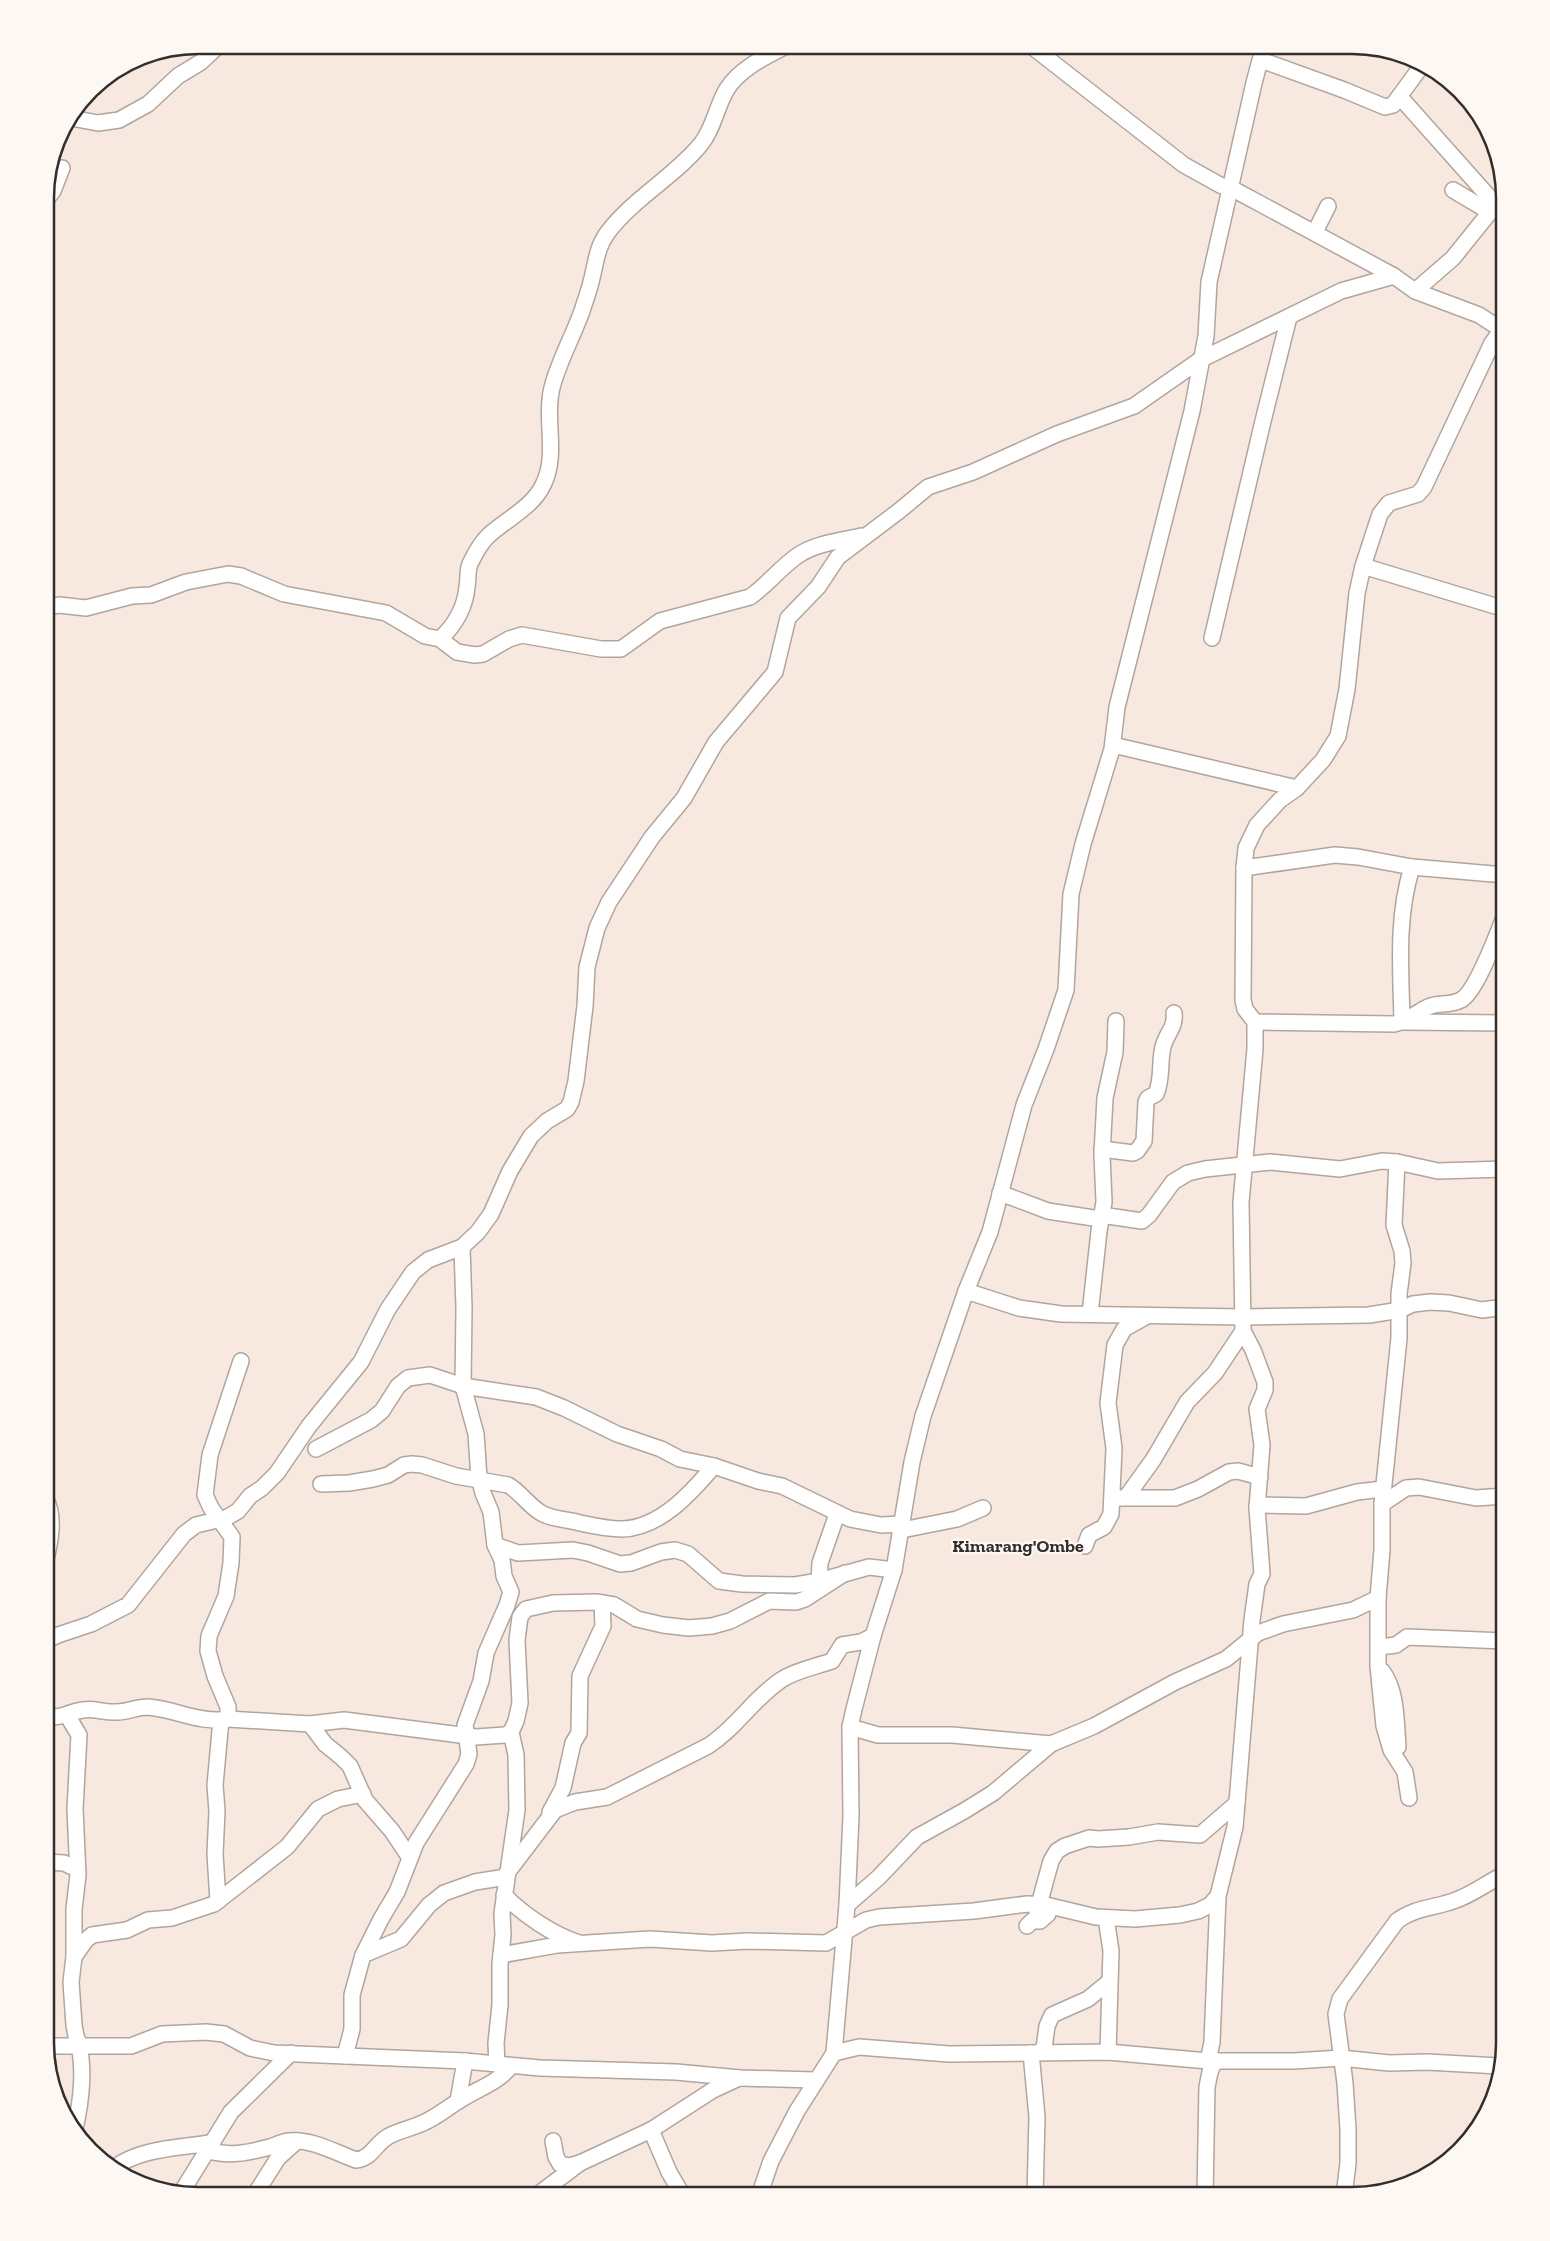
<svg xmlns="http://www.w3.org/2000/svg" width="1550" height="2241" font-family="'Zilla Slab',serif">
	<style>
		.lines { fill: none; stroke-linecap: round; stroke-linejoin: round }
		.minor-casing { stroke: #b2a59b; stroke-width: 18 }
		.minor { stroke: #fff; stroke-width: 15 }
		.labels { text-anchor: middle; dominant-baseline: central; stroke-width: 4.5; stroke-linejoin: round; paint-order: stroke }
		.quarter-label { font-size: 18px; font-weight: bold; fill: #342e2a; stroke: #fef8f4 }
		.rim { fill: none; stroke: #342e2a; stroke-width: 2.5 }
	</style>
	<rect width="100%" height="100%" fill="#f7e9df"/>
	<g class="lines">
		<defs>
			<g id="minor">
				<polyline points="1030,45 1184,165 1220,185 1230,189"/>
				<polyline points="1261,60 1344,90 1385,107 1393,105 1423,64"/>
				<polyline points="1400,97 1497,206"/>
				<polyline points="71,118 98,123 119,120 148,104 178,76 201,62 219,45"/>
				<polyline points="1231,188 1394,276 1415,291 1479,315 1505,332"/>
				<polyline points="1453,190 1490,212"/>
				<polyline points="45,201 53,191 62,168"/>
				<polyline points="1315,232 1328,206"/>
				<polyline points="1415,291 1453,258 1490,212 1505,201"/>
				<polyline points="1363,566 1505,609"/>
				<path d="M 45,608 L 59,605 L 86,608 L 132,596 L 151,595 L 186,582 L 228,574 L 241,576 L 284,594 L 386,613 L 425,636 L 440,639 L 457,652 L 475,655 L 483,654 L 509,639 L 522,635 L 601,649 L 621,649 L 660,621 L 750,597 C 767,585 780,568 797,556 C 815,543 841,541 861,536"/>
				<polyline points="1212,638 1263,421 1289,317"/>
				<path d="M 440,639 C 455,625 465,608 467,587 C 469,575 466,569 473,558 C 477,550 482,542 488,536 C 505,520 533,507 543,485 C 559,454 543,417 553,384 C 560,359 573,336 582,311 C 585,301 589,291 591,282 C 596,264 596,248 608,232 C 634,198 674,177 701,144 C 714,128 716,107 727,89 C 740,68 767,56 788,45"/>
				<polyline points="1113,745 1297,788"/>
				<path d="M 1412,867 C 1396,918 1401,970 1402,1022 L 1505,1023"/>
				<polyline points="1244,868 1335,855 1358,857 1412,867 1505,875"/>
				<path d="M 1255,1022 L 1394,1024 C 1407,1021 1416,1013 1428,1007 C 1438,1002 1450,1006 1461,1000 C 1477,991 1497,934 1505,915"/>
				<path d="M 1102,1149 L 1133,1153 L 1137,1151 L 1144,1141 L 1146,1102 L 1148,1098 L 1156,1094 C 1163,1078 1159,1062 1163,1047 C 1166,1034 1176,1027 1174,1013"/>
				<polyline points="1397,1162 1394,1225 1402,1251 1403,1263 1399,1294 1399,1338 1382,1504 1382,1550 1378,1598 1378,1666 1384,1726 1391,1750 1405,1772 1409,1798"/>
				<polyline points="1000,1193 1048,1211 1100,1219"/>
				<polyline points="1101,1215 1142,1221 1149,1215 1173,1182 1188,1173 1205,1169 1270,1162 1340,1169 1382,1161 1397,1162 1438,1171 1505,1169"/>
				<polyline points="966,1291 1019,1308 1061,1314 1243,1317 1369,1315 1400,1310 1413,1304 1430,1302 1449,1303 1482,1310 1505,1307"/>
				<polyline points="1090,1314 1099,1231 1104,1202 1102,1154 1105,1098 1115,1052 1116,1021"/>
				<polyline points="316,1449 371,1420 382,1411 398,1386 408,1378 430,1375 463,1386 536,1397 564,1408 617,1434 661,1449 680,1459 714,1466 758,1481 782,1486 850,1519 881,1525 902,1524"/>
				<path d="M 321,1484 L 349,1483 L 373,1479 L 388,1475 L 404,1465 L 412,1464 L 422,1465 L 456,1476 L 508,1485 C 521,1492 529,1507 543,1514 C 553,1519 569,1520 580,1523 C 594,1526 608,1529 622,1529 C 660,1528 691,1493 714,1466"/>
				<polyline points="1127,1496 1153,1460 1187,1402 1215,1373 1243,1331"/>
				<polyline points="1119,1498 1175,1498 1198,1489 1229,1472 1238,1471 1260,1477"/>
				<polyline points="1382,1504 1406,1488 1419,1487 1476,1498 1505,1496"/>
				<polyline points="1257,1505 1306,1506 1357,1492 1383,1489"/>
				<polyline points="902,1530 957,1519 983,1508"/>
				<polyline points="495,1545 518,1553 573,1550 588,1553 620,1564 631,1563 661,1552 675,1550 688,1554 719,1581 742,1584 795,1585 819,1581 869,1567 894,1570"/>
				<polyline points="1085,1546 1089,1535 1104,1527 1111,1514 1114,1448 1108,1403 1115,1345 1124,1329 1147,1316"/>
				<path d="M 45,1563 C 50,1544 56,1516 45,1498"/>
				<polyline points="819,1581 820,1563 837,1514"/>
				<polyline points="45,1641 58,1635 91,1624 128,1605 184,1534 196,1525 226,1518 238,1511 250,1496 262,1488 277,1473 309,1426 361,1362 388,1309 413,1272 428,1260 462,1247 478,1232 491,1214 510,1171 531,1136 547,1121 567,1109 571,1102 576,1081 585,1006 587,967 597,928 609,902 652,837 684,798 716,742 775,672 788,618 818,587 838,557 899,511 928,487 973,472 1057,434 1134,406 1200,360 1341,291 1394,276"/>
				<polyline points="1379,1647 1396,1645 1407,1637 1505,1641"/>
				<path d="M 1382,1671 C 1397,1690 1396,1722 1398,1747"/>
				<polyline points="67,1715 79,1735 75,1809 78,1875 74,1909 74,1957 71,1982 74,2025 76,2036 80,2046"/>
				<path d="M 45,1716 C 65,1719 66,1712 83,1710 C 95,1708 105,1713 117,1712 C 127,1712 137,1707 148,1707 C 175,1709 201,1724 228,1719 L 310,1724 L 344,1720 L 476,1737 L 505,1735 L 511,1732 L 516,1721 L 520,1703 L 517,1640 L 520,1617 L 526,1609 L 553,1603 L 596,1602 L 614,1605 L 637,1619 L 663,1625 L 689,1628 L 712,1626 L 730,1621 L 769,1601 L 796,1602 L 805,1599 L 845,1573"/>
				<polyline points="228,1719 228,1707 215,1676 208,1651 209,1636 226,1596 231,1563 232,1537 211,1508 205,1495 210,1455 241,1361"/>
				<polyline points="310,1724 325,1744 341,1757 350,1766 365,1800 392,1831 410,1858"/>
				<polyline points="850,1727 878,1735 952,1735 1051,1744"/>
				<polyline points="550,1812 563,1788 573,1743 579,1733 580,1676 603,1626 602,1603"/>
				<polyline points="45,1862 64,1863 77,1869"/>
				<path d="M 507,1873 L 555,1810 L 575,1802 L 607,1797 L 708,1746 C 736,1728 753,1699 781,1680 C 796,1670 815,1667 832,1661 L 842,1645 L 861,1642 L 873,1636"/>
				<path d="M 504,1895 C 522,1914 553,1935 579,1943"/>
				<polyline points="218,1901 215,1854 217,1811 215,1785 221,1720"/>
				<polyline points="847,1905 879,1877 917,1837 964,1811 993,1793 1051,1744 1094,1726 1175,1682 1226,1659 1258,1633 1283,1624 1353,1610 1378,1598"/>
				<polyline points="1037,1912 1051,1861 1057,1851 1065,1846 1089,1838 1098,1839 1129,1837 1158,1832 1200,1835 1237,1803"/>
				<polyline points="1106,1918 1111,1951 1108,2052"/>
				<polyline points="1027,1926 1032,1921 1040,1921 1048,1914"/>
				<polyline points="363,1955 401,1939 429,1905 444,1893 475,1882 506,1877"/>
				<polyline points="501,1955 557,1945 650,1939 712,1943 748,1941 826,1943 866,1920 879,1917 974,1911 1027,1904 1046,1905 1096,1917 1135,1919 1180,1915 1198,1911 1210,1905 1218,1896"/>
				<polyline points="74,1957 86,1940 92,1935 127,1930 148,1920 172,1918 214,1904 287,1847 318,1809 338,1799 363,1794"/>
				<polyline points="46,2046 131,2046 162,2034 206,2032 224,2034 250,2048 274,2053 465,2061 540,2068 676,2072 740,2078 815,2080"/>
				<polyline points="834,2053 859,2047 949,2054 1108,2052 1208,2061 1294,2061 1341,2058 1389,2063 1427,2062 1499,2066"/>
				<polyline points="1031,2053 1037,2117 1035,2196"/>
				<polyline points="1038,2053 1044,2048 1047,2026 1052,2015 1088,1999 1110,1981"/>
				<polyline points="345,2056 352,2029 352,1995 363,1955 381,1919 397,1892 416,1843 466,1764 469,1754 465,1725 481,1681 486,1653 507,1605 511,1592 504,1576 502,1560 495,1545 491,1512 483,1493 479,1478 476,1434 463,1386 464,1308 462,1247"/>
				<polyline points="1208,2061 1212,2042 1218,1896 1235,1827 1252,1620 1257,1584 1262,1574 1257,1508 1262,1445 1257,1409 1265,1390 1265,1382 1253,1350 1243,1331 1241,1202 1255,1049 1255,1022 1245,1009 1243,1000 1244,868 1246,848 1257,825 1280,800 1297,788 1323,760 1338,736 1347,689 1357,593 1363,566 1380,514 1389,503 1418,494 1424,487 1492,343 1502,329"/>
				<polyline points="497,2064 496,2043 500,2005 500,1964 503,1935 502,1913 517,1810 516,1755 511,1732"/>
				<polyline points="458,2101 465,2061"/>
				<path d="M 75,2129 C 81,2102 85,2073 79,2046"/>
				<polyline points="651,2130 669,2172 683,2196"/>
				<polyline points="553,2141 556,2157 560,2164 569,2166 580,2163"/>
				<path d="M 205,2150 C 229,2157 247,2153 270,2147 C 276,2145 282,2142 289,2141 C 313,2139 334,2152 356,2160 C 373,2158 375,2143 389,2136 C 400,2130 413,2128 425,2122 C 436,2117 446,2109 457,2102 C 476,2089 497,2084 511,2066"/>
				<path d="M 114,2168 C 140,2148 179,2148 210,2143"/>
				<polyline points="181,2193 231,2112 291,2053"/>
				<polyline points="254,2196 278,2158 297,2141"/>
				<polyline points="536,2196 580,2163 651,2130 713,2090 739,2078"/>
				<polyline points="759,2196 771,2161 797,2111 834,2053 847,1905 851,1816 850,1727 854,1709 873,1636 894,1570 912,1462 923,1416 966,1291 990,1232 1024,1105 1046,1049 1066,990 1071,894 1083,844 1112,749 1117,707 1192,411 1206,336 1209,282 1254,83 1264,45"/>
				<polyline points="1205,2196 1207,2087 1210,2072 1215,2060"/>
				<path d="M 1344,2196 L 1348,2163 L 1348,2129 L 1345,2083 L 1336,2014 L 1340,1999 L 1397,1921 C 1415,1907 1436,1908 1456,1900 C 1473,1894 1488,1882 1505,1874"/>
			</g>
		</defs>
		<use href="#minor" class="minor-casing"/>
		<use href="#minor" class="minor"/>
	</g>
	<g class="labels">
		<g class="quarter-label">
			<text x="1018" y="1546">Kimarang'Ombe</text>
		</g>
	</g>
	<path d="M0 0H1550V2241H0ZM198 54H1352A144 144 0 0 1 1496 198V2043A144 144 0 0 1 1352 2187H198A144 144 0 0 1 54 2043V198A144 144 0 0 1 198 54Z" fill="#fef8f4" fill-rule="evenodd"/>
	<path class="rim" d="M198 54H1352A144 144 0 0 1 1496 198V2043A144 144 0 0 1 1352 2187H198A144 144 0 0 1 54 2043V198A144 144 0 0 1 198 54Z"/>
</svg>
